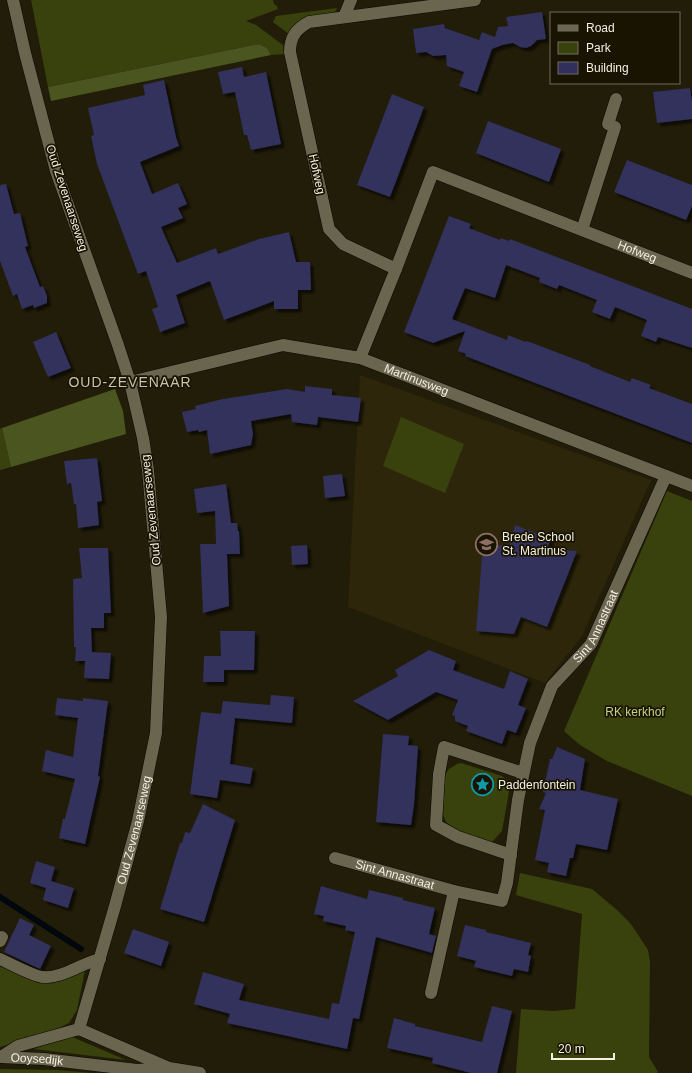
<svg xmlns="http://www.w3.org/2000/svg" width="692" height="1073" font-family="Arial,sans-serif">
	<style>
		.built { fill: #2d260a }
		.green { fill: #39420c }
		.forest { fill: #4b551f }
		.lines { fill: none; stroke-linecap: round; stroke-linejoin: round }
		.stream { stroke: #00070d; stroke-width: 6 }
		.building { fill: #31305d; filter: url(#shadow) }
		.minor-casing { stroke: #0c0700; stroke-width: 13 }
		.minor { stroke: #6a654e; stroke-width: 12 }
		.labels { text-anchor: middle; dominant-baseline: central; stroke-width: 3.5; stroke-linejoin: round; paint-order: stroke }
		.street-label { font-size: 12px; fill: #f2efe3; stroke: #191402 }
		.poi-label { font-size: 12px; fill: #f2efe3; stroke: #191402; text-anchor: start }
		.park-label { font-size: 12px; fill: #c3d482; stroke: #191402 }
		.quarter-label { font-size: 14px; letter-spacing: 1px; fill: #c9c3aa; stroke: #191402 }
	</style>
	<defs>
		<filter id="shadow"><feDropShadow dx="3.5" dy="3.5" stdDeviation="1" flood-color="#0009"/></filter>
	</defs>
	<rect width="100%" height="100%" fill="#221d09"/>
	<polygon class="built" points="360,375 651,480 582,636 545,683 348,607"/>
	<g class="green">
		<polygon points="31,0 273,0 274,4 277,6 278,9 246,21 256,25 283,45 284,54 271,55 267,48 259,44 48,87"/>
		<polygon points="337,8 335,12 307,17 289,34 273,22 276,16"/>
		<polygon points="401,417 464,444 445,493 383,466"/>
		<polygon points="2,428 11,467 0,470 0,429"/>
		<polygon points="667,491 692,501 692,796 607,761 580,745 564,731"/>
		<polygon points="461,763 502,776 508,781 509,792 502,831 492,842 458,832 446,822 443,814 445,775 449,769 457,764"/>
		<polygon points="520,873 592,889 617,910 631,924 648,950 650,962 649,1057 658,1072 657,1073 516,1073 521,1009 553,1011 575,1009 582,914 516,895"/>
		<polygon points="6,964 40,979 58,982 85,970 77,1010 69,1023 51,1032 0,1047 0,967"/>
		<polygon points="70,1036 126,1060 34,1049"/>
		<polygon points="0,1069 56,1070 92,1073 0,1073"/>
	</g>
	<g class="forest">
		<polygon points="259,44 267,48 271,55 51,101 48,87"/>
		<polygon points="115,389 123,411 126,434 11,467 2,428"/>
	</g>
	<g class="lines">
		<polyline class="stream" points="0,897 81,949"/>
	</g>
	<g class="building">
		<polygon points="542,12 546,39 537,40 531,46 526,48 520,47 513,43 502,45 492,49 477,92 459,86 464,72 447,66 446,55 433,56 426,52 416,53 413,29 444,24 445,28 479,40 482,32 495,37 498,27 508,26 506,17"/>
		<polygon points="242,67 244,77 266,72 281,144 251,150 247,135 244,135 235,92 223,94 218,72"/>
		<polygon points="164,80 176,137 179,146 140,162 152,194 178,183 187,204 178,208 183,218 161,227 177,263 216,248 218,254 259,239 289,232 296,262 310,262 311,290 298,290 298,309 274,309 274,301 224,320 210,281 176,295 185,323 160,332 152,309 158,307 146,271 138,274 97,164 91,136 94,135 88,108 145,95 143,85"/>
		<polygon points="690,88 692,102 692,119 657,123 653,92"/>
		<polygon points="392,94 424,107 390,197 357,185"/>
		<polygon points="488,121 561,149 549,182 476,153"/>
		<polygon points="627,160 692,185 692,206 686,220 614,192"/>
		<polygon points="6,184 14,214 20,213 28,246 25,247 40,287 43,286 47,296 47,303 34,308 33,305 22,309 17,294 13,296 0,261 0,185"/>
		<polygon points="449,216 471,224 469,228 500,240 501,238 509,241 510,239 692,309 692,348 658,337 656,342 641,336 647,320 615,307 610,319 592,312 597,300 559,285 557,289 539,282 540,278 506,265 495,298 465,288 452,319 507,340 508,335 526,342 527,341 590,365 590,366 630,382 632,378 651,385 649,388 692,404 692,443 465,356 466,354 458,351 465,331 433,343 404,332"/>
		<polygon points="56,332 71,368 48,377 33,342"/>
		<polygon points="305,386 332,389 332,395 361,398 358,422 318,417 317,425 292,422 291,414 251,421 253,434 251,445 210,454 207,430 199,432 198,430 187,432 182,412 196,409 195,406 223,399 287,389 305,392"/>
		<polygon points="97,458 102,501 97,502 99,525 78,528 76,504 74,504 71,483 67,484 64,461"/>
		<polygon points="342,474 345,496 325,498 323,476"/>
		<polygon points="226,484 231,523 237,523 238,531 239,531 240,554 227,554 229,606 203,613 200,544 216,544 215,511 197,513 194,489"/>
		<polygon points="515,525 551,539 547,549 577,551 547,627 521,617 514,634 476,631 483,544 509,546"/>
		<polygon points="307,545 308,564 292,565 291,546"/>
		<polygon points="79,548 108,548 111,613 104,613 104,628 91,628 92,652 111,653 109,679 84,678 85,661 75,661 76,647 74,647 73,579 82,578"/>
		<polygon points="220,631 255,631 254,670 224,670 224,682 203,682 204,656 221,656"/>
		<polygon points="429,650 456,661 453,670 504,689 510,671 528,679 518,705 526,708 516,733 507,730 502,744 466,731 468,726 455,721 455,716 452,715 458,700 436,692 388,720 353,701 398,676 395,670"/>
		<polygon points="271,695 294,697 292,723 235,718 230,764 253,768 250,784 220,780 217,798 190,794 201,712 221,714 223,701 270,705"/>
		<polygon points="57,698 83,701 83,698 108,701 98,776 100,777 85,844 59,838 63,819 65,819 75,779 42,771 46,750 73,757 78,718 55,715"/>
		<polygon points="383,734 409,736 408,745 418,746 414,805 411,825 376,822"/>
		<polygon points="557,747 585,759 580,790 618,799 607,850 576,844 573,858 570,858 566,876 547,872 549,863 535,860 545,810 539,809 546,793 543,792 550,759 552,759"/>
		<polygon points="203,804 235,820 204,922 160,909 180,843 182,843 185,832 190,833"/>
		<polygon points="36,861 55,867 51,881 74,888 68,908 43,900 46,888 30,883"/>
		<polygon points="321,886 367,899 369,890 403,898 403,900 435,908 429,934 436,936 432,953 376,937 359,1019 353,1018 347,1049 227,1023 230,1014 194,1004 203,972 244,984 239,1000 329,1019 332,1003 339,1004 355,932 345,930 346,926 323,921 324,916 314,914"/>
		<polygon points="20,918 34,925 29,935 51,946 40,969 4,952"/>
		<polygon points="465,925 486,930 486,932 531,943 528,955 531,956 528,972 514,969 512,976 474,967 476,961 457,956"/>
		<polygon points="133,929 169,942 161,966 124,953"/>
		<polygon points="492,1006 512,1011 497,1073 471,1073 432,1063 433,1058 387,1048 394,1018 415,1024 415,1026 482,1042"/>
	</g>
	<g class="lines">
		<defs>
			<g id="minor">
				<polyline points="344,17 351,0"/>
				<polyline points="582,230 615,127 608,124 616,99"/>
				<path id="s1" d="M 396,269 L 433,172 L 692,273"/>
				<path d="M 360,358 L 396,269 L 343,244 L 329,229 L 290,52 C 290,37 296,29 309,22 L 475,0"/>
				<path id="s2" d="M 130,382 L 283,345 L 360,358 L 692,486"/>
				<polyline points="511,855 458,837 436,825 439,774 444,747 523,773"/>
				<path id="s3" d="M 335,858 L 454,891 L 502,901 L 507,883 L 518,800 L 530,743 L 552,686 L 591,644 L 666,476"/>
				<polyline points="0,941 2,937"/>
				<path d="M 0,959 C 9,963 35,977 43,977 C 61,979 82,963 100,959"/>
				<polyline points="431,993 454,891"/>
				<polyline points="79,1029 169,1068 200,1073"/>
				<path id="s4" d="M 0,1057 L 44,1059 L 137,1070 L 169,1068"/>
				<path id="s5" d="M 1,1057 L 18,1046 L 79,1029 L 115,906 L 138,821 L 156,733 L 161,617 L 148,470 L 143,438 L 130,382 L 118,345 L 56,171 L 25,53 L 13,0"/>
			</g>
		</defs>
		<use href="#minor" class="minor-casing"/>
		<use href="#minor" class="minor"/>
	</g>
	<defs>
		<symbol id="school-ring" viewBox="-11 -11 22 22"><circle r="9.5" fill="#191402" stroke="#8d6e63" stroke-width="1.5"/><path d="M0-5L7-2L0 1L-7-2ZM-4 1L0 2.5L4 1V4Q0 6-4 4Z" fill="#8d6e63"/></symbol>
		<symbol id="sight-ring" viewBox="-11 -11 22 22"><circle r="9.5" fill="#191402" stroke="#0f9aa8" stroke-width="1.5"/><path d="M0-6L1.8-2.2L6-1.7L2.9 1.2L3.7 5.4L0 3.3L-3.7 5.4L-2.9 1.2L-6-1.7L-1.8-2.2Z" fill="#0f9aa8"/></symbol>
	</defs>
	<g fill-rule="evenodd">
		<use href="#school-ring" x="474" y="532" width="25" height="25"/>
		<use href="#sight-ring" x="470" y="772" width="25" height="25"/>
	</g>
	<g class="labels">
		<g class="street-label">
			<text transform="translate(317 174) rotate(78)">Hofweg</text>
			<text transform="translate(67 198) rotate(72)">Oud Zevenaarseweg</text>
			<text stroke="none"><textPath href="#s1" startOffset="323">Hofweg</textPath></text>
			<text stroke="none"><textPath href="#s2" startOffset="296">Martinusweg</textPath></text>
			<text transform="translate(151 510) rotate(-96)">Oud Zevenaarseweg</text>
			<text stroke="none"><textPath href="#s3" startOffset="469">Sint Annastraat</textPath></text>
			<text stroke="none"><textPath href="#s5" startOffset="290">Oud Zevenaarseweg</textPath></text>
			<text stroke="none"><textPath href="#s3" startOffset="62">Sint Annastraat</textPath></text>
			<text stroke="none"><textPath href="#s4" startOffset="37">Ooysedijk</textPath></text>
		</g>
		<g class="poi-label">
			<text x="502" y="537">Brede School<tspan x="502" dy="14">St. Martinus</tspan></text>
			<text x="498" y="785">Paddenfontein</text>
		</g>
		<g class="park-label">
			<text x="635" y="712">RK kerkhof</text>
		</g>
		<g class="quarter-label">
			<text x="130" y="382">OUD-ZEVENAAR</text>
		</g>
	</g>
	<rect x="550" y="12" width="130" height="72" fill="#191402" stroke="#706c5c"/>
	<rect x="558" y="25" width="20" height="6" fill="#6a654e" stroke="#706c5c"/>
	<text x="586" y="32" font-size="12" fill="#f2efe3">Road</text>
	<rect x="558" y="42" width="20" height="12" fill="#39420c" stroke="#706c5c"/>
	<text x="586" y="52" font-size="12" fill="#f2efe3">Park</text>
	<rect x="558" y="62" width="20" height="12" fill="#31305d" stroke="#706c5c"/>
	<text x="586" y="72" font-size="12" fill="#f2efe3">Building</text>
	<path d="M552 1053v6h62v-6" fill="none" stroke="#f2efe3" stroke-width="2"/>
	<text x="558" y="1053" font-size="12" fill="#f2efe3" stroke="#191402" stroke-width="3" paint-order="stroke">20 m</text>
</svg>
